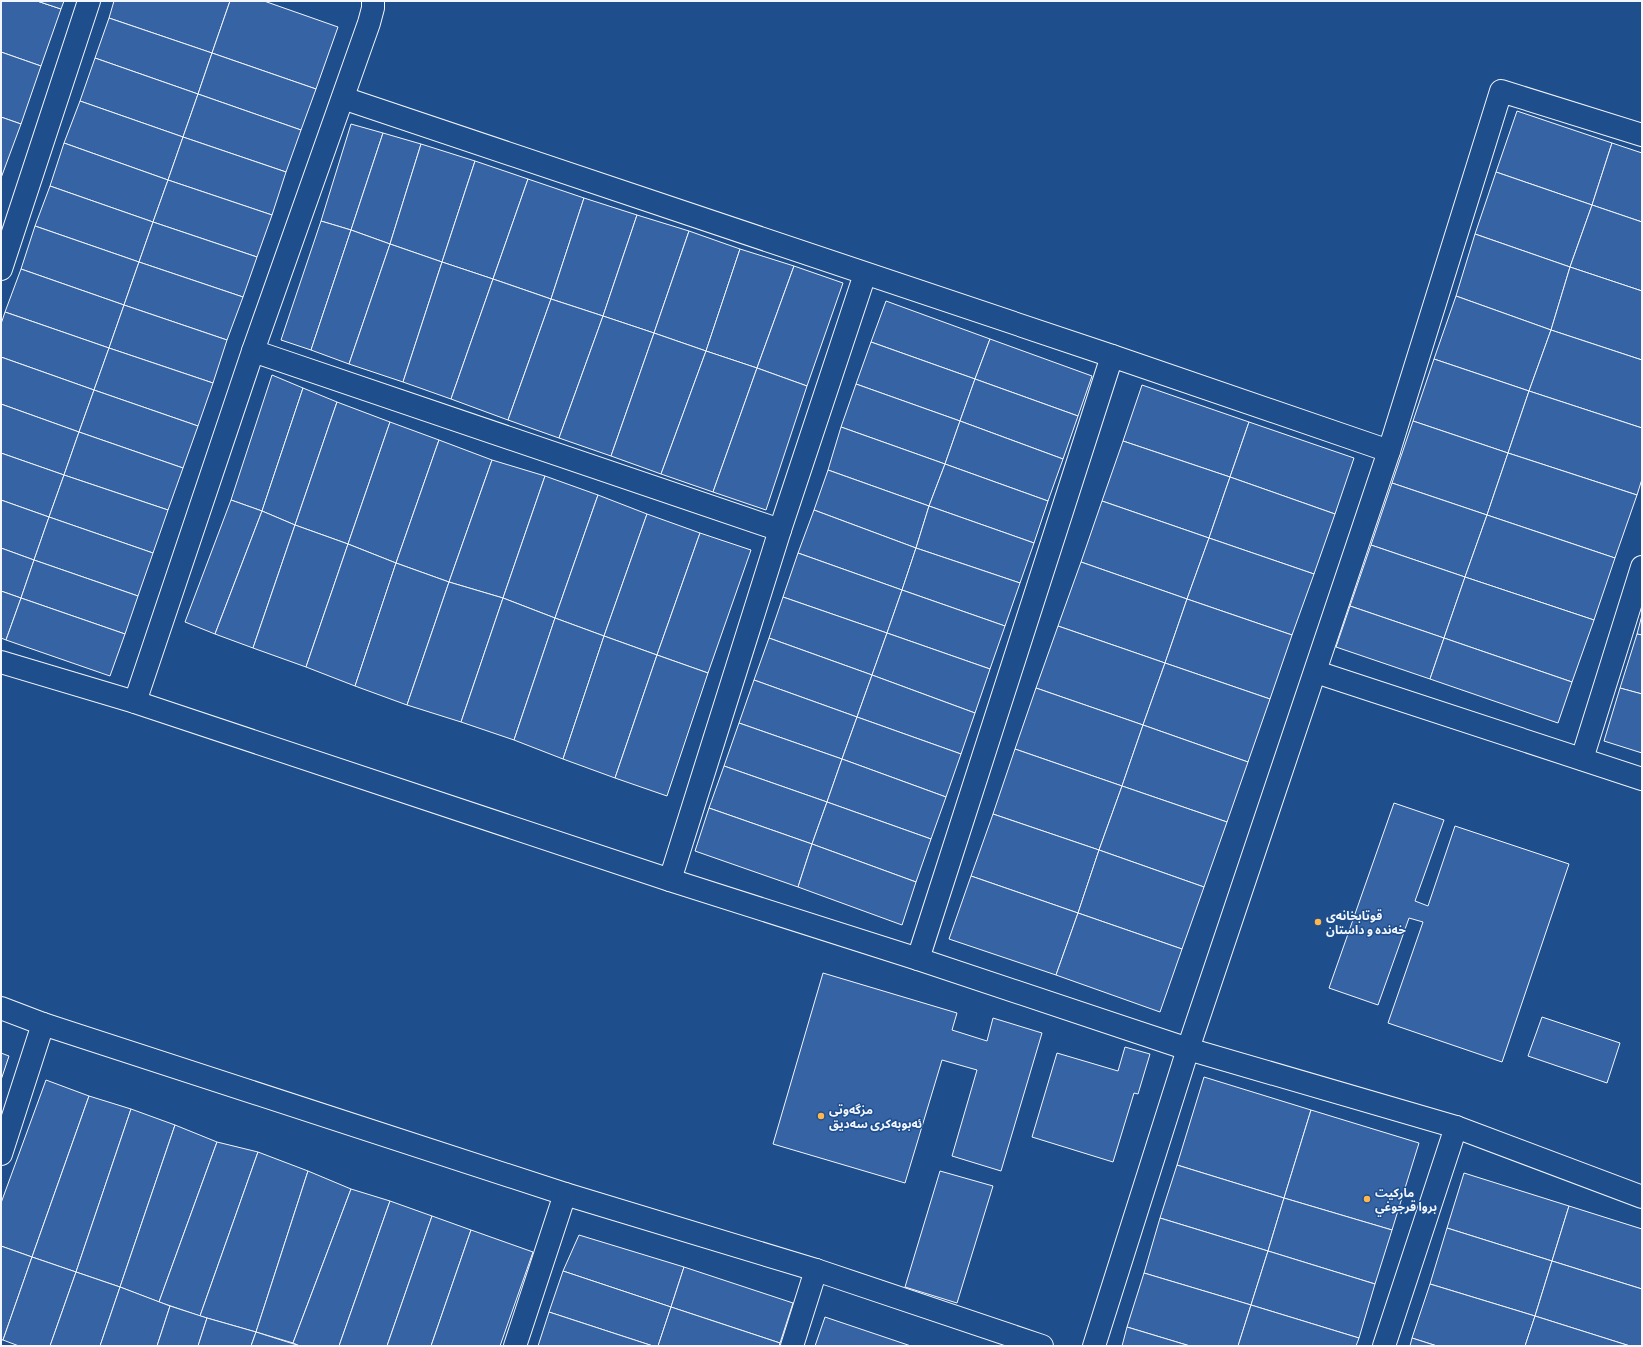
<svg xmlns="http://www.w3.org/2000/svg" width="1643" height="1347" font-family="Manrope,'Noto Sans Arabic',sans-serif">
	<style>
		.building { fill: #3563a3; stroke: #f2f6ff }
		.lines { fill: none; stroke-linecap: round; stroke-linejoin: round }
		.street-casing { stroke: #f2f6ff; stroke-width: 24 }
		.street { stroke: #1f4e8c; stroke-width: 22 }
		.poi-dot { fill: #ffb74d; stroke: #1f4e8c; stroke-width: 1.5 }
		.labels { text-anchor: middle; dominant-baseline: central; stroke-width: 3; stroke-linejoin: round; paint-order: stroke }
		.poi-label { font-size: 12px; font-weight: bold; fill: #f2f6ff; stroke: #1f4e8c; text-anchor: start }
	</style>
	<rect width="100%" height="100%" fill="#1f4e8c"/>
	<g class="building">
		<polygon points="1,1 37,1 61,9 41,66 1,52"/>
		<polygon points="37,1 64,1 61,9"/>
		<polygon points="114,1 230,1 212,53 109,18"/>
		<polygon points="230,1 264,1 338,27 316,89 212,53"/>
		<polygon points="109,18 212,53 198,94 95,58"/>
		<polygon points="1,52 41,66 21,124 1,117"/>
		<polygon points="212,53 316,89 301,130 198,94"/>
		<polygon points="95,58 198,94 183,137 80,101"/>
		<polygon points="198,94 301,130 286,172 183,137"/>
		<polygon points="80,101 183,137 168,180 64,143"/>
		<polygon points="1517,111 1612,143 1592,205 1496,172"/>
		<polygon points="1,117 21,124 1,178"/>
		<polygon points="351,124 383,133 351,230 321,221"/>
		<polygon points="383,133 421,144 390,244 351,230"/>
		<polygon points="183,137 286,172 272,215 168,180"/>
		<polygon points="64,143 168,180 153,222 50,186"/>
		<polygon points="1612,143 1642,153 1642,222 1592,205"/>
		<polygon points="421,144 475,161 442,262 390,244"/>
		<polygon points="475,161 528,179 493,279 442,262"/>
		<polygon points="1496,172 1592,205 1570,267 1475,234"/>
		<polygon points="528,179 584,198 551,299 493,279"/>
		<polygon points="168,180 272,215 257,257 153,222"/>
		<polygon points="50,186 153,222 139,262 35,226"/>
		<polygon points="584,198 637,215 603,316 551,299"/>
		<polygon points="1592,205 1642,222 1642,291 1570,267"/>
		<polygon points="637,215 689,231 654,333 603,316"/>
		<polygon points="321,221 351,230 311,350 281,340"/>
		<polygon points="153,222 257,257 243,297 139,262"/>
		<polygon points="35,226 139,262 124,305 21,269"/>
		<polygon points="351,230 390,244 349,364 311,350"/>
		<polygon points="689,231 740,249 706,351 654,333"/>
		<polygon points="1475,234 1570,267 1551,330 1456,296"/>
		<polygon points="390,244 442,262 403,382 349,364"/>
		<polygon points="740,249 794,266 757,368 706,351"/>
		<polygon points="139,262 243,297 227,340 124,305"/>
		<polygon points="442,262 493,279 451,399 403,382"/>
		<polygon points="794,266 843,283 807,386 757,368"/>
		<polygon points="1570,267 1642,291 1642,360 1551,330"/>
		<polygon points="21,269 124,305 109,348 5,312"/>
		<polygon points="493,279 551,299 508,420 451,399"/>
		<polygon points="1456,296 1551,330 1529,391 1434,359"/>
		<polygon points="551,299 603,316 559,438 508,420"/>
		<polygon points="886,301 990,339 975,379 871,342"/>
		<polygon points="124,305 227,340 213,383 109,348"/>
		<polygon points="5,312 109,348 94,390 1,357 1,324"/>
		<polygon points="603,316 654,333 611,456 559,438"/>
		<polygon points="1551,330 1642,360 1642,428 1529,391"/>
		<polygon points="654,333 706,351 661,474 611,456"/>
		<polygon points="990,339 1092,376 1078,416 975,379"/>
		<polygon points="871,342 975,379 960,421 856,384"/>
		<polygon points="109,348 213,383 198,426 94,390"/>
		<polygon points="706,351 757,368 713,492 661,474"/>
		<polygon points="1,357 94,390 79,432 1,404"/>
		<polygon points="1434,359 1529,391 1508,453 1413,421"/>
		<polygon points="757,368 807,386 766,510 713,492"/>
		<polygon points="272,375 303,388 262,511 231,500"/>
		<polygon points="975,379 1078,416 1063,459 960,421"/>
		<polygon points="856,384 960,421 945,464 841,427"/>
		<polygon points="1142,385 1249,422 1230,477 1123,441"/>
		<polygon points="303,388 337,402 295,525 262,511"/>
		<polygon points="94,390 198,426 183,468 79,432"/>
		<polygon points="1529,391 1642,428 1642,479 1637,495 1508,453"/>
		<polygon points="337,402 390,422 348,544 295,525"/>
		<polygon points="1,404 79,432 64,475 1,453"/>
		<polygon points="960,421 1063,459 1048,501 945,464"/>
		<polygon points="1413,421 1508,453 1487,515 1392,483"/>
		<polygon points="390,422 439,440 396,563 348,544"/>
		<polygon points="1249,422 1354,458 1335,514 1230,477"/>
		<polygon points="841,427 945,464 929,506 828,470"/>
		<polygon points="79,432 183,468 168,510 64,475"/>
		<polygon points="439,440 492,460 449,582 396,563"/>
		<polygon points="1123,441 1230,477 1209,538 1102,501"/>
		<polygon points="1,453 64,475 49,517 1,500"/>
		<polygon points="1508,453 1637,495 1615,558 1487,515"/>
		<polygon points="492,460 545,476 503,598 449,582"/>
		<polygon points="945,464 1048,501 1034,543 929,506"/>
		<polygon points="828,470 929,506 916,548 814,510"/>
		<polygon points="64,475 168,510 153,553 49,517"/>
		<polygon points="545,476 598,495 555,618 503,598"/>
		<polygon points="1230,477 1335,514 1314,574 1209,538"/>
		<polygon points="1392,483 1487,515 1465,577 1371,545"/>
		<polygon points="598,495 647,514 604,636 555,618"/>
		<polygon points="1,500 49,517 34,560 1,548"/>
		<polygon points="231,500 262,511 215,634 185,622"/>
		<polygon points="1102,501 1209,538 1187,599 1081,562"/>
		<polygon points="929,506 1034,543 1020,583 916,548"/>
		<polygon points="814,510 916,548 902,590 798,553"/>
		<polygon points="262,511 295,525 253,648 215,634"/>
		<polygon points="647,514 700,533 657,655 604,636"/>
		<polygon points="1487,515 1615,558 1594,620 1465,577"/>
		<polygon points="49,517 153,553 138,596 34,560"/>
		<polygon points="295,525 348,544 306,667 253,648"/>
		<polygon points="700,533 751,550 708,673 657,655"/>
		<polygon points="1209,538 1314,574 1292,635 1187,599"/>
		<polygon points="348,544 396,563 355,686 306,667"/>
		<polygon points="1371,545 1465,577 1444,638 1350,606"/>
		<polygon points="1,548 34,560 21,598 1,591"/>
		<polygon points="916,548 1020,583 1005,626 902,590"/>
		<polygon points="798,553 902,590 887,633 783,597"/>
		<polygon points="34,560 138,596 125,634 21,598"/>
		<polygon points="1081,562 1187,599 1165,663 1058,626"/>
		<polygon points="396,563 449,582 407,705 355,686"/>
		<polygon points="1465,577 1594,620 1572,682 1444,638"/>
		<polygon points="449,582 503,598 461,722 407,705"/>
		<polygon points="902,590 1005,626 990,669 887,633"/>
		<polygon points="1,591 21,598 6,640 1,638"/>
		<polygon points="783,597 887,633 872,675 769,638"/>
		<polygon points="21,598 125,634 110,676 6,640"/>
		<polygon points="503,598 555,618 514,740 461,722"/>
		<polygon points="1187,599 1292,635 1270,699 1165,663"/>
		<polygon points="1350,606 1444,638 1430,679 1336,647"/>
		<polygon points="1642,615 1642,635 1637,634"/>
		<polygon points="555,618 604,636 563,759 514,740"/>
		<polygon points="1058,626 1165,663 1143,725 1036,688"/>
		<polygon points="887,633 990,669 975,713 872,675"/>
		<polygon points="1637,634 1642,635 1642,694 1620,688"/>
		<polygon points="604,636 657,655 615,778 563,759"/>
		<polygon points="769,638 872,675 857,717 754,680"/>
		<polygon points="1444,638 1572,682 1558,723 1430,679"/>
		<polygon points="657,655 708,673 667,796 615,778"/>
		<polygon points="1165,663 1270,699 1248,762 1143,725"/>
		<polygon points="872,675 975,713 961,754 857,717"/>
		<polygon points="754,680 857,717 842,759 739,723"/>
		<polygon points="1036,688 1143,725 1122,786 1015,749"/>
		<polygon points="1620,688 1642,694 1642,753 1604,741"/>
		<polygon points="857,717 961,754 946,797 842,759"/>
		<polygon points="739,723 842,759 827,802 724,766"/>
		<polygon points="1143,725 1248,762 1227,822 1122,786"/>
		<polygon points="1015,749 1122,786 1099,850 993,814"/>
		<polygon points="842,759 946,797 931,839 827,802"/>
		<polygon points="724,766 827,802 812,844 709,808"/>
		<polygon points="1122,786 1227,822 1204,887 1099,850"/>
		<polygon points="827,802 931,839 916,882 812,844"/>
		<polygon points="1394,803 1444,820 1415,901 1428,906 1455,826 1569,864 1502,1062 1388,1023 1423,922 1409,918 1378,1005 1329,988"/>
		<polygon points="709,808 812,844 798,887 695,851"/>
		<polygon points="993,814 1099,850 1078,913 971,876"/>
		<polygon points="812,844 916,882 902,925 798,887"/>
		<polygon points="1099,850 1204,887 1182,949 1078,913"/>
		<polygon points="971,876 1078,913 1056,975 949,939"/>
		<polygon points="1078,913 1182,949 1160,1012 1056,975"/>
		<polygon points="823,973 957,1013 952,1030 987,1041 993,1018 1042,1033 1001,1171 952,1156 977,1070 942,1060 905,1183 773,1144"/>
		<polygon points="1542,1017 1620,1043 1607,1083 1528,1056"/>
		<polygon points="1125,1047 1150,1054 1138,1094 1134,1093 1113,1162 1032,1137 1057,1053 1118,1071"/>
		<polygon points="1,1053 9,1056 1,1080"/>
		<polygon points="1204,1077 1311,1110 1284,1198 1177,1165"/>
		<polygon points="46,1080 89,1096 32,1257 1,1246 1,1203"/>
		<polygon points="89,1096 131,1109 76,1272 32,1257"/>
		<polygon points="131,1109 175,1125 120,1287 76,1272"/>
		<polygon points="1311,1110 1419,1143 1392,1230 1284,1198"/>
		<polygon points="175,1125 217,1142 159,1302 120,1287"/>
		<polygon points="217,1142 258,1152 200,1316 159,1302"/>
		<polygon points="258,1152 308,1171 256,1332 200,1316"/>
		<polygon points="1177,1165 1284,1198 1268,1251 1160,1218"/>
		<polygon points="308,1171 351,1189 293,1343 256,1332"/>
		<polygon points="940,1171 993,1186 957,1303 905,1287"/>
		<polygon points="1464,1173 1569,1206 1552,1261 1447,1228"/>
		<polygon points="351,1189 390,1201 339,1346 300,1346 293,1343"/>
		<polygon points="1284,1198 1392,1230 1375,1284 1268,1251"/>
		<polygon points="390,1201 432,1216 387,1346 339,1346"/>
		<polygon points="1569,1206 1642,1229 1642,1289 1552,1261"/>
		<polygon points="432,1216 471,1230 431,1346 387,1346"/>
		<polygon points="1160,1218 1268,1251 1251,1305 1144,1273"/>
		<polygon points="1447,1228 1552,1261 1535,1316 1430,1284"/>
		<polygon points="471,1230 533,1252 500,1346 431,1346"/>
		<polygon points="579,1235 684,1267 671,1307 563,1271"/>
		<polygon points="1,1246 32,1257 3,1340 1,1340"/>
		<polygon points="1268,1251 1375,1284 1359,1338 1251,1305"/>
		<polygon points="32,1257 76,1272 50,1346 19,1346 3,1340"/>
		<polygon points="1552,1261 1642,1289 1642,1346 1630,1346 1535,1316"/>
		<polygon points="684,1267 793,1303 780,1343 671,1307"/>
		<polygon points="563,1271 671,1307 658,1346 653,1346 549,1312"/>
		<polygon points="76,1272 120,1287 100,1346 50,1346"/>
		<polygon points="1144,1273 1251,1305 1238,1346 1190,1346 1127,1327"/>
		<polygon points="1430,1284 1535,1316 1525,1346 1437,1346 1412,1338"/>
		<polygon points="120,1287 170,1306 157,1346 100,1346"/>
		<polygon points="1251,1305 1359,1338 1356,1346 1238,1346"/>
		<polygon points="170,1306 207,1318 198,1346 157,1346"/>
		<polygon points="671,1307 780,1343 779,1346 658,1346"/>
		<polygon points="549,1312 653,1346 538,1346"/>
		<polygon points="1535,1316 1630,1346 1525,1346"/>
		<polygon points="825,1317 911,1346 815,1346"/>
		<polygon points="207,1318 256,1332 251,1346 198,1346"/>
		<polygon points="1127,1327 1190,1346 1122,1346"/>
		<polygon points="256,1332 300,1346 251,1346"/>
		<polygon points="1412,1338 1437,1346 1410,1346"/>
	</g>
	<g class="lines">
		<defs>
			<g id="street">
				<polyline points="343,98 1112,356 1389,451"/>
				<polyline points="1,269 89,1"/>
				<polyline points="253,351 780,530"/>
				<polyline points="1,662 135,702 670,880 918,959 1188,1049 1456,1127 1642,1197"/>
				<polyline points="1316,672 1642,779"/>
				<polyline points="135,702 253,351 369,23 373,8 373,1"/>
				<polyline points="1582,759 1642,567"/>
				<polyline points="670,880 780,530 865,274"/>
				<polyline points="918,959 1112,356"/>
				<polyline points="1,1008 43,1024 565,1194 816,1270 1042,1346"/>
				<polyline points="1,1154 43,1024"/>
				<polyline points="515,1346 565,1194"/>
				<polyline points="792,1346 816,1270"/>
				<polyline points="1094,1346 1188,1049 1389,451 1501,91 1642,135"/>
				<polyline points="1384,1346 1456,1127"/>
			</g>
		</defs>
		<use href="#street" class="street-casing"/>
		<use href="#street" class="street"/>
	</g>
	<g class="poi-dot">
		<circle cx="1318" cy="922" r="4"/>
		<circle cx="821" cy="1116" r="4"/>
		<circle cx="1367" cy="1199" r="4"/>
	</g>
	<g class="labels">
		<g class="poi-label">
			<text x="1326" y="915">قوتابخانەی<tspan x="1326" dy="14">خەندە و داستان</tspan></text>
			<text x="829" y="1109">مزگەوتی<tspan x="829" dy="14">ئەبوبەکری سەدیق</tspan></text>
			<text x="1375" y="1192">ماركيت<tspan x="1375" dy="14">بروا قرجوغي</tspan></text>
		</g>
	</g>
	<rect width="1643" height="1347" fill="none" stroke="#f2f6ff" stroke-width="4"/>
</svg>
